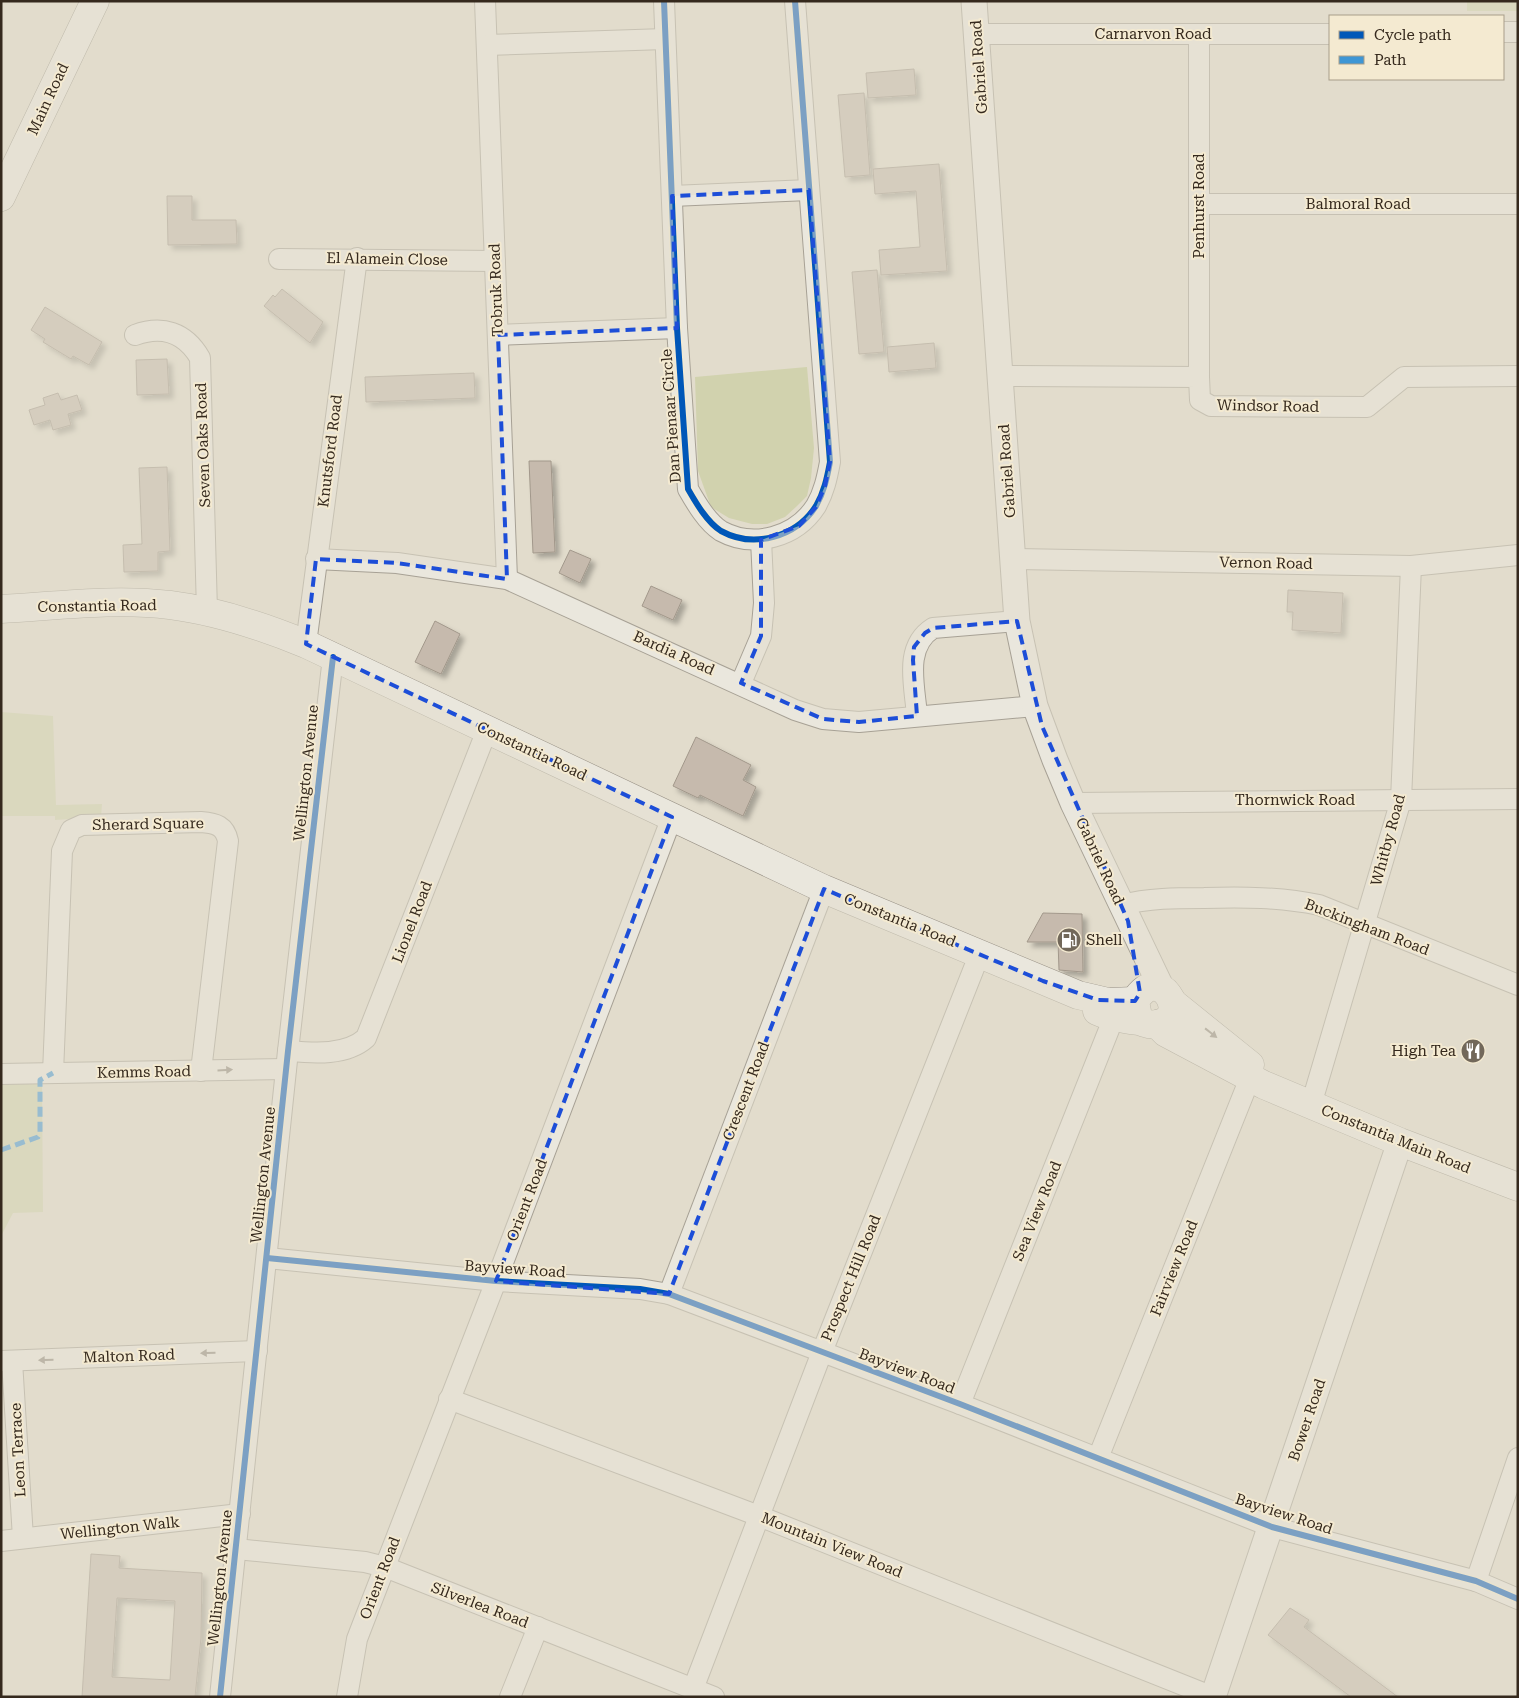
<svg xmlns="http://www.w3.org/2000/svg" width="1519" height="1698" font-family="'Roboto Serif',serif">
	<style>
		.green { fill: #d1d2ae }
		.building { fill: #c6baad; stroke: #a2988b; fill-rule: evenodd; filter: url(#shadow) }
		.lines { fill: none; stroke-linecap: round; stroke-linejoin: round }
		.minor-casing { stroke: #a7a195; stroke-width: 22 }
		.tertiary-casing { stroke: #a7a195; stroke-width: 27 }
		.secondary-casing { stroke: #979085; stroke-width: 29 }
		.minor { stroke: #eae7dd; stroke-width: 20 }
		.tertiary { stroke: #eae7dd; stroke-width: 25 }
		.secondary { stroke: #eae7dd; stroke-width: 28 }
		.quiet { stroke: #3e96d5; stroke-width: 5; stroke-dasharray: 10 5; stroke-linecap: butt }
		.cycleway-casing { stroke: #f4ead1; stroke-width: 9 }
		.cycleway { stroke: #0057b8; stroke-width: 6 }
		.oneway { fill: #90887d }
		.marked { fill: none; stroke: #1d4ed8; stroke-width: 4; stroke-dasharray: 10 6; stroke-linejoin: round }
		.labels { text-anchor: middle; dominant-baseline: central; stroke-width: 4; stroke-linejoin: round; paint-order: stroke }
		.street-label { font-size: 15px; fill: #35291d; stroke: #f4ead1 }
		.poi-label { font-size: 15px; fill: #35291d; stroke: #f4ead1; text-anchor: start }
	</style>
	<defs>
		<filter id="shadow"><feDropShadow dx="4.5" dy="4.5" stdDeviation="2.5" flood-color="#0004"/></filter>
	</defs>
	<rect width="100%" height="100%" fill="#e2dccc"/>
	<g class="green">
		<rect x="1467" y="1" width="51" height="10"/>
		<polygon points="807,367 814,448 811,478 807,496 797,506 785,517 767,524 752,524 729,518 711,507 698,471 695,377"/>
		<polygon points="1,712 53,716 56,805 102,804 101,817 55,820 55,816 1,816"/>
		<polygon points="42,1080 43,1212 13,1213 1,1236 1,1081"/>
	</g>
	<g class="building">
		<polygon points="914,69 916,95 868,98 866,73"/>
		<polygon points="864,93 870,175 845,177 838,95"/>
		<polygon points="939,164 947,271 881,275 879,250 920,247 916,191 875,194 873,169"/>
		<polygon points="167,196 192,196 192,220 236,220 237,244 168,245"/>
		<polygon points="877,270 884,352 859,354 852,272"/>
		<polygon points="282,289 323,322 310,343 264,306 273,295 275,297"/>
		<polygon points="45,307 102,342 89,365 73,356 71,359 43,342 45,339 31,330"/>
		<polygon points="934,343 936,368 889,372 887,347"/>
		<polygon points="167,359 169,394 137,395 136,360"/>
		<polygon points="474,373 475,398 366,402 365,377"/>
		<polygon points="58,393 61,400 77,395 82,410 68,414 71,425 53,430 50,420 34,425 29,410 45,405 43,398"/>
		<polygon points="529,461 551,461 555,552 533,553"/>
		<polygon points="167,467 170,551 158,552 158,571 124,572 123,545 142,544 139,468"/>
		<polygon points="570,550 591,559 580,583 559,573"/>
		<polygon points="651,586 682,600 673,620 642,606"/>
		<polygon points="1288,590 1343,593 1341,633 1292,630 1293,612 1287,612"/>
		<polygon points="435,621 460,634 441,674 415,662"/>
		<polygon points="696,737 751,765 743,780 756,787 743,816 700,795 698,798 673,786"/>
		<polygon points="1043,913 1082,914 1083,972 1059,970 1058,942 1027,942"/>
		<path d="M 91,1554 L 120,1556 L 119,1568 L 202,1573 L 201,1638 L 195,1697 L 82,1697 ZM 117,1598 L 175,1601 L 170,1680 L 112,1677 Z"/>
		<polygon points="1290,1608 1309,1620 1304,1627 1398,1697 1351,1697 1268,1635"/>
	</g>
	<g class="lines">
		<defs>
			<g id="minor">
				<polyline points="485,1 507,579"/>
				<path d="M 664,1 L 677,328 L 688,489 C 696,503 707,522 721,531 C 754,549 796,537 816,506 C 824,492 827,478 830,462 L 795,1"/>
				<polyline points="1503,32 1518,32"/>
				<polyline points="977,34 1330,34"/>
				<polyline points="1199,35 1199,377"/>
				<polyline points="487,45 665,39"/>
				<polyline points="672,196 809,190"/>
				<polyline points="1199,204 1518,204"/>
				<polyline points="279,259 495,261"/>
				<path d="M 135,335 C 162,325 185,332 200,358 L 207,611"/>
				<polyline points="498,335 677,328"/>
				<polyline points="1001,376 1199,377 1200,400 1211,406 1367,407 1404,377 1518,376"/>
				<polyline points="316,559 397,563 507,579 795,710 823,719 859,722 1035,706"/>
				<polyline points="1013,559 1411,566 1518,555"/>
				<polyline points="306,644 357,258"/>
				<polyline points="741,683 761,636 764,603 761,540"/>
				<path d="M 917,716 C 915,686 903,647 933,628 L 1017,621"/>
				<polyline points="1073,803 1518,799"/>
				<path d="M 1121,905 C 1149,898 1176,898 1204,898 C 1243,897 1280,897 1319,905 L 1518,985"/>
				<path d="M 288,1051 C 313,1053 346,1056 366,1038 L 487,730"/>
				<path d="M 53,1073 L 62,851 L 71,830 L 82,825 L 201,822 C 216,823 225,826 228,841 L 201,1071"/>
				<polyline points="1,1074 286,1069"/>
				<polyline points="1311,1105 1401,800 1411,566"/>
				<polyline points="267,1258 496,1281 640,1289 669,1294 960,1404 1272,1527 1476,1581 1518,1599"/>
				<polyline points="669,1294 824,889"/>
				<polyline points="1,1361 257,1351"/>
				<polyline points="12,1361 23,1538"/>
				<polyline points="449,1399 759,1516 1213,1697"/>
				<polyline points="960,1404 1114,1017"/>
				<polyline points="1098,1458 1250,1078"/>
				<polyline points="1,1541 240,1514"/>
				<polyline points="236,1549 365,1562 385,1567 714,1697"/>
				<polyline points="1476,1581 1518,1458"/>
				<polyline points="693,1689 822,1352 980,953"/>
				<polyline points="220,1697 288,1051 333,657"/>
				<polyline points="347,1697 357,1639 362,1626 496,1281 672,817"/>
				<polyline points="510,1697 538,1627"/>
			</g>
			<g id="tertiary">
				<polyline points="974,1 1017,621 1035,706 1055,760 1073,803 1162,989"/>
				<polyline points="1213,1697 1400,1142"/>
			</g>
			<g id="secondary">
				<polyline points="1,197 95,1"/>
				<path d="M 1,609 C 56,606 115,598 170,605 C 218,611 262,626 306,644 L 824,889 L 1078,995 L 1108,1002 L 1135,1001"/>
				<polyline points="1173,1003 1250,1065"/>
				<path d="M 1097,1011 C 1110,1017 1124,1019 1138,1021 C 1144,1022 1150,1026 1157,1024 C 1193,1017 1158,961 1135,1001 L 1138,1017"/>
				<polyline points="1157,1024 1166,1033 1264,1085 1400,1142 1518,1187"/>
			</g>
		</defs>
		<use href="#minor" class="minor-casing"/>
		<use href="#tertiary" class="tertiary-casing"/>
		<use href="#secondary" class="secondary-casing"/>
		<use href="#minor" class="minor"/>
		<use href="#tertiary" class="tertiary"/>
		<use href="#secondary" class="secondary"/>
		<polyline class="quiet" points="1,1150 38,1137 40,1134 40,1080 53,1073"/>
		<defs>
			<g id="cycleway">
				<path d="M 664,1 L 677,328 L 688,489 C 696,503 707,522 721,531 C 754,549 796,537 816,506 C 824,492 827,478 830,462 L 795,1"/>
				<polyline points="267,1258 496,1281 640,1289 669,1294 960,1404 1272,1527 1476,1581 1518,1599"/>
				<polyline points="220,1697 288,1051 333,657"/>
			</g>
		</defs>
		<use href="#cycleway" class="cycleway-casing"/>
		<use href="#cycleway" class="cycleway"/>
	</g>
	<defs><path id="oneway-solid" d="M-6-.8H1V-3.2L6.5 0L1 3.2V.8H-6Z" transform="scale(1.25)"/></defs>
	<g class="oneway">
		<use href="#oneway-solid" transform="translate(1211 1033) rotate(38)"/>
		<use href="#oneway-solid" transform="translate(225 1070) rotate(-3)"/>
		<use href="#oneway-solid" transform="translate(208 1353) rotate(178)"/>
		<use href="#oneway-solid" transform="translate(46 1360) rotate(178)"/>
	</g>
	<path d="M0 0H1519V1698H0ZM 809,190 L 830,462 L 825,486 L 816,507 L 799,526 L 761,540 L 761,636 L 741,683 L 823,719 L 859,722 L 917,716 L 913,660 L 914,647 L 925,633 L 933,628 L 1017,621 L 1042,726 L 1128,921 L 1140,993 L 1135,1001 L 1098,1000 L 1043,981 L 824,889 L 669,1294 L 496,1281 L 672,817 L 306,644 L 316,559 L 397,563 L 507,579 L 498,335 L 677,328 L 672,196 Z" fill="#e2dccc" fill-opacity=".55" fill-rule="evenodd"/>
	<path class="marked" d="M 809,190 L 830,462 L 825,486 L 816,507 L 799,526 L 761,540 L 761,636 L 741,683 L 823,719 L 859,722 L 917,716 L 913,660 L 914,647 L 925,633 L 933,628 L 1017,621 L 1042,726 L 1128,921 L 1140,993 L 1135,1001 L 1098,1000 L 1043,981 L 824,889 L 669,1294 L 496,1281 L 672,817 L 306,644 L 316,559 L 397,563 L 507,579 L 498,335 L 677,328 L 672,196 Z"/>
	<defs>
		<symbol id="fuel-disc" viewBox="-11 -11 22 22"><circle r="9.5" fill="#72685a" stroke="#f4ead1"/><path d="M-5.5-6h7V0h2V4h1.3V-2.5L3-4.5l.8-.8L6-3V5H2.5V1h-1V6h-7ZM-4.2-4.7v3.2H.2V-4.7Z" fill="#fff"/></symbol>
		<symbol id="restaurant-disc" viewBox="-11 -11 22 22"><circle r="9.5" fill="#72685a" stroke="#f4ead1"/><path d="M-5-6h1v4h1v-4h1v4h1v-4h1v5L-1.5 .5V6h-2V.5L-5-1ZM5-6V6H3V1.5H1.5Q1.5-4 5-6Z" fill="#fff"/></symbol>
	</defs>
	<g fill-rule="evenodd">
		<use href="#fuel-disc" x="1055" y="926" width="28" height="28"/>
		<use href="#restaurant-disc" x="1459" y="1037" width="28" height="28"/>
	</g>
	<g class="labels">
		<g class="street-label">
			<text x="1153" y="34">Carnarvon Road</text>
			<text transform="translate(979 67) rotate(-94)">Gabriel Road</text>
			<text transform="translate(48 99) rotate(-65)">Main Road</text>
			<text x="1358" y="204">Balmoral Road</text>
			<text transform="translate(1199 206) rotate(-90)">Penhurst Road</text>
			<text transform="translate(387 259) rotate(1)">El Alamein Close</text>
			<text transform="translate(496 290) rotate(-92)">Tobruk Road</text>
			<text transform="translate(1268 406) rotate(1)">Windsor Road</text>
			<text transform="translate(671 416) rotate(-94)">Dan Pienaar Circle</text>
			<text transform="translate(203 445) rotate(-92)">Seven Oaks Road</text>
			<text transform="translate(330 451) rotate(-83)">Knutsford Road</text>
			<text transform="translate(1007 471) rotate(-94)">Gabriel Road</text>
			<text transform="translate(1266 563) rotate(1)">Vernon Road</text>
			<text transform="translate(97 606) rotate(-1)">Constantia Road</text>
			<text transform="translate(674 653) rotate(24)">Bardia Road</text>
			<text transform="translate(532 751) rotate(25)">Constantia Road</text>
			<text transform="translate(306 773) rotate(-84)">Wellington Avenue</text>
			<text x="1295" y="800">Thornwick Road</text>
			<text transform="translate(148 824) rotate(-1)">Sherard Square</text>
			<text transform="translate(1388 840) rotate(-75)">Whitby Road</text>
			<text transform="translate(1100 861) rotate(65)">Gabriel Road</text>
			<text transform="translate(900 920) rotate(22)">Constantia Road</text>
			<text transform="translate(412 922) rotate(-69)">Lionel Road</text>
			<text transform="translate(1367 927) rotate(21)">Buckingham Road</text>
			<text transform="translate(144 1072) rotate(-1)">Kemms Road</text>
			<text transform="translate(746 1091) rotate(-69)">Crescent Road</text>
			<text transform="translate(1396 1139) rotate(22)">Constantia Main Road</text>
			<text transform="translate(263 1175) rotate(-84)">Wellington Avenue</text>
			<text transform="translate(527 1200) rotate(-69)">Orient Road</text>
			<text transform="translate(1037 1211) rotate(-68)">Sea View Road</text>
			<text transform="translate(1174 1268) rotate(-68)">Fairview Road</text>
			<text transform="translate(515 1269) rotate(4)">Bayview Road</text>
			<text transform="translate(851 1278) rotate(-68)">Prospect Hill Road</text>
			<text transform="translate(129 1356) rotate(-2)">Malton Road</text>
			<text transform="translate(907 1371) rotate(21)">Bayview Road</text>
			<text transform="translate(1307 1420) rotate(-71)">Bower Road</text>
			<text transform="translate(18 1450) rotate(-93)">Leon Terrace</text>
			<text transform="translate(1284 1514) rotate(18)">Bayview Road</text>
			<text transform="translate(120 1528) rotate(-6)">Wellington Walk</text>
			<text transform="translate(832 1545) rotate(22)">Mountain View Road</text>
			<text transform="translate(220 1578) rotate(-84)">Wellington Avenue</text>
			<text transform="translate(380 1578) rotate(-69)">Orient Road</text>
			<text transform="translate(480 1605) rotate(21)">Silverlea Road</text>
		</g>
		<g class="poi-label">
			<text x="1086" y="940">Shell</text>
			<text x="1456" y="1051" text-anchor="end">High Tea</text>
		</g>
	</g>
	<rect width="1519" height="1698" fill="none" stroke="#35291d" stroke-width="5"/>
	<rect x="1329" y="15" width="175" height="65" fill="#f4ead1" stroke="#a89d89"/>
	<rect x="1339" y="31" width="25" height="8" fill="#0057b8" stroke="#a89d89"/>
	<text x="1374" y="40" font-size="15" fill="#35291d">Cycle path</text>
	<rect x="1339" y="56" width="25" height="8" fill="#3e96d5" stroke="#a89d89"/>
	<text x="1374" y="65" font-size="15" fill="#35291d">Path</text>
</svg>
